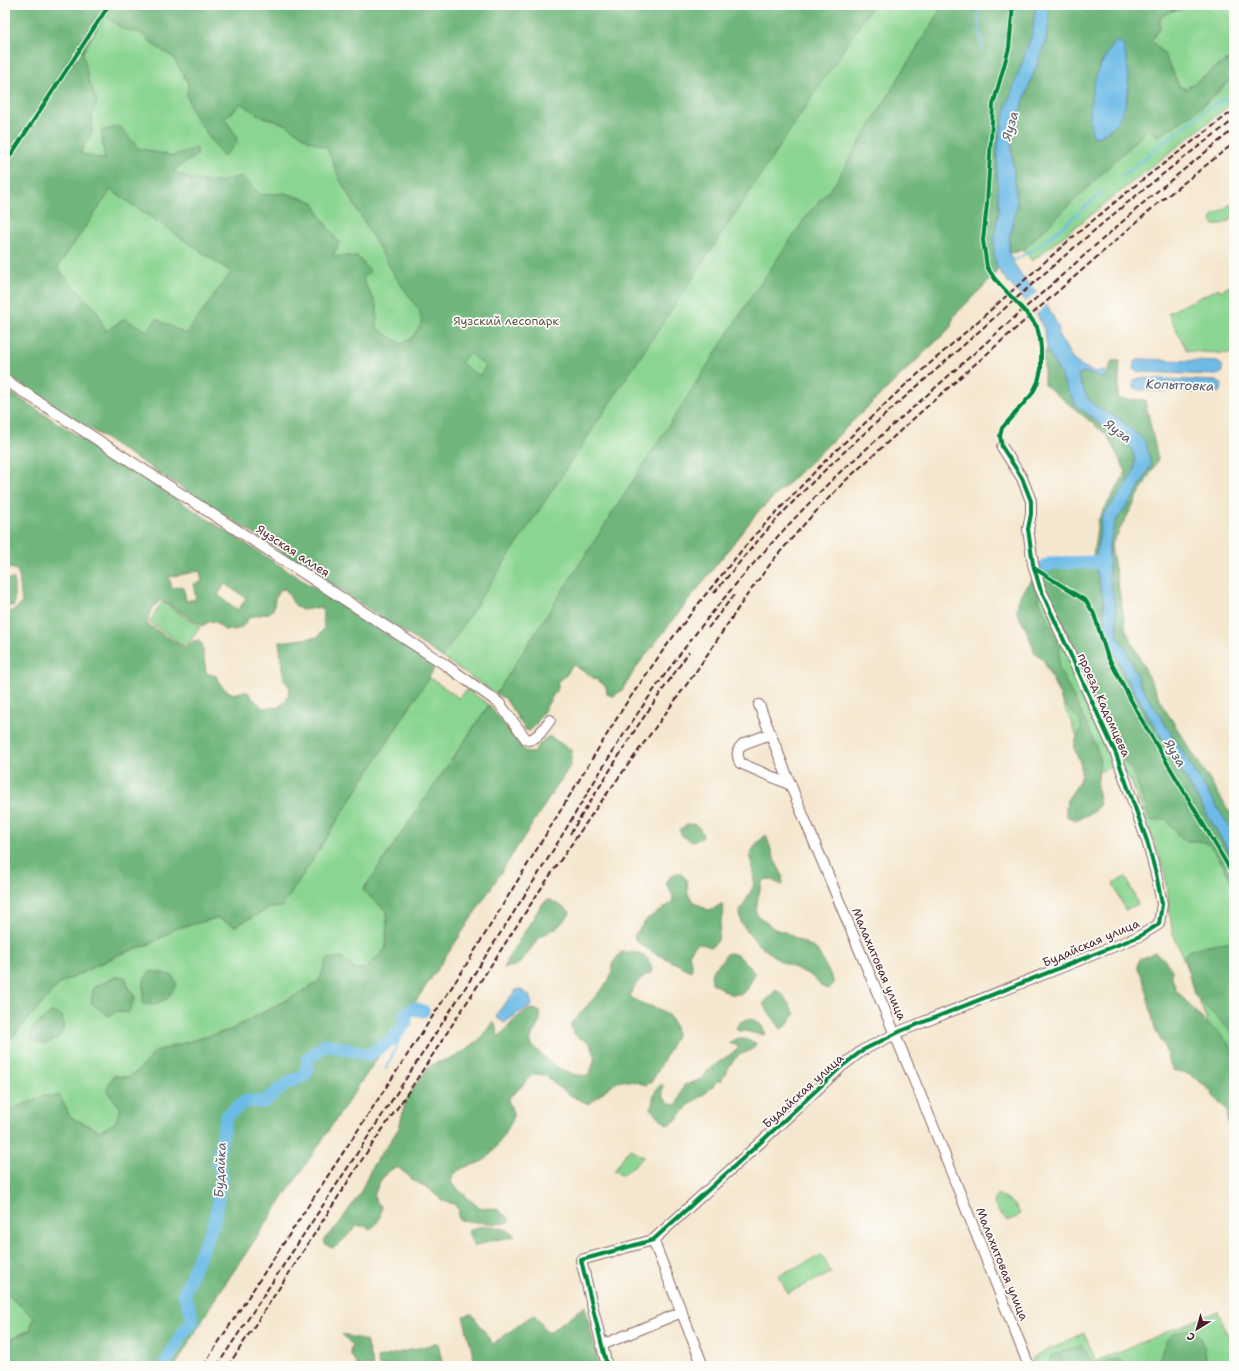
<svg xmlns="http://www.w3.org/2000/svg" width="1239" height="1371" font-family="'Shantell Sans',sans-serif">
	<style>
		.green { fill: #8ad591; stroke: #6a7a5e; fill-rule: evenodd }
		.forest { fill: #6fb67b; stroke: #5c6a53; fill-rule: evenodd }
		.water { fill: #6cbbe7; stroke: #5b6d89 }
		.pier { fill: #f5e7cf }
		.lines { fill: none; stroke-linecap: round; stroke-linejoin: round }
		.stream { stroke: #6cbbe7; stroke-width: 2 }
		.river { stroke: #6cbbe7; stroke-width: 13 }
		.minor-casing { stroke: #866564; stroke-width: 12 }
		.minor { stroke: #fff; stroke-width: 10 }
		.rail { stroke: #4a1f2b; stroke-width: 2; stroke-dasharray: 6 3; stroke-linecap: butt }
		.cycleway-casing { stroke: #fdfcf7; stroke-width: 6 }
		.cycleway { stroke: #00873e; stroke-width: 4 }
		.labels { text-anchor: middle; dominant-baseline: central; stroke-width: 3.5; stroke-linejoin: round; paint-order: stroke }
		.park-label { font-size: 12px; fill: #5d564a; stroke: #fdfcf7 }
		.street-label { font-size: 12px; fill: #4a1f2b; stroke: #fdfcf7 }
		.water-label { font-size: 13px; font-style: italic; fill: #56566d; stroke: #fdfcf7 }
	</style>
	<rect width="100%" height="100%" fill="#fdfcf7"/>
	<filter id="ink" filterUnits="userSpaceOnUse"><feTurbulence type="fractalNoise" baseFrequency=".025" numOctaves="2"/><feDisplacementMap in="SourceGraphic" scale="8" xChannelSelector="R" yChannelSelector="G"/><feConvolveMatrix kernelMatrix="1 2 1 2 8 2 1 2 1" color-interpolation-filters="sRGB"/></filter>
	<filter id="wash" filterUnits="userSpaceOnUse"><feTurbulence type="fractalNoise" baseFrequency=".012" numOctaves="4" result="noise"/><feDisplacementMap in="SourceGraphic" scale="16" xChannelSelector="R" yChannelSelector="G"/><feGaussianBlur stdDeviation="0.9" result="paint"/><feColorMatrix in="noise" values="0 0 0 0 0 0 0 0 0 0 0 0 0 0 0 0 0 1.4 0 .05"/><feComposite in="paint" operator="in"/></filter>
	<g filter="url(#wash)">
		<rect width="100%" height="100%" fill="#f5e7cf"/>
		<g class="green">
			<path d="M 5,5 L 1036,5 L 994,254 L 997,267 L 995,275 L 954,316 L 951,324 L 951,327 L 756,514 L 637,666 L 622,690 L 613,696 L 607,694 L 606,686 L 574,665 L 571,666 C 568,674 565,678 557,681 L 558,687 L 534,727 L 529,731 L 525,729 L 505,698 L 496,694 C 336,583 169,479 5,374 Z"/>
			<polygon points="1184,5 1234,5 1234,62 1225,61 1186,89 1179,86 1163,52 1151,41 1159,27 1160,18 1170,11 1183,9"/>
			<path d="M 1234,74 L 1234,102 L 1032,261 L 1023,250 L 1149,127 L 1153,133 L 1159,136 C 1184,119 1217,99 1234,74 Z"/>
			<polygon points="1234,202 1234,218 1221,225 1214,225 1211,221 1213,216"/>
			<polygon points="1234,284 1234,354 1187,351 1168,313 1219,288 1220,291"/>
			<polygon points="1052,565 1095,566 1100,584 1105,621 1234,860 1234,1091 1172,930 1164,870 1147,823 1131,781 1115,766 1093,774 1020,603 1032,580"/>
			<polygon points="162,602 200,627 186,647 149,622"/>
			<path d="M 429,677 L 459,698 L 467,689 L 489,705 L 363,890 L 387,912 L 386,948 L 365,969 L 353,969 L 319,981 L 296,995 L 230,1030 L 156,1051 L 138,1071 L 128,1077 L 113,1076 L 107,1090 L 121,1109 L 115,1123 L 100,1131 L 70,1117 L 44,1096 L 5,1112 L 5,1045 L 59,984 L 118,955 L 152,943 L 177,928 L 217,918 L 235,926 L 270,908 L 282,907 ZM 116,977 L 125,977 L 129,988 L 135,997 L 128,1013 L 91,1003 L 94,987 Z"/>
			<polygon points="1126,877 1138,904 1125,910 1113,883"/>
			<polygon points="630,1149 644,1157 623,1175 621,1175 614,1171 628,1150"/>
			<polygon points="998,1194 1015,1205 1020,1214 1017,1217 1008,1221 999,1213 993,1201"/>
			<polygon points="822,1255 831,1273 787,1293 779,1275"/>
			<polygon points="5,1293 34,1317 30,1330 7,1341 5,1346"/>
			<polygon points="1218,1311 1234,1350 1234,1366 1035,1366 1032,1358 1084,1333 1096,1361"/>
		</g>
		<g class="forest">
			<polygon points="5,5 104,5 5,156"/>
			<path d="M 112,5 L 873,5 L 442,657 L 282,552 L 5,374 L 5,166 ZM 105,16 L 123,29 L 140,33 L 158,48 L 173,57 L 188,83 L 187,96 L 192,112 L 223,157 L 237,143 L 236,135 L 224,118 L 234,111 L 241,103 L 258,115 L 287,125 L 308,140 L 327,148 L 339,178 L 395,276 L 419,310 L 422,323 L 411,339 L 401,344 L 377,328 L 377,306 L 363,279 L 370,271 L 357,256 L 333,256 L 339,243 L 320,216 L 314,202 L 285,193 L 261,195 L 241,176 L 220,182 L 193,180 L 173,171 L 197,155 L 197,148 L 172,156 L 138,148 L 120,126 L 101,131 L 105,160 L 80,153 L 92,133 L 92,116 L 97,101 L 88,79 L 83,52 ZM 111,190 L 231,272 L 186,334 L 156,319 L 148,331 L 124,319 L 106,331 L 97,311 L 57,268 ZM 469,353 L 486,366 L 479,376 L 461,363 Z"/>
			<path d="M 943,5 L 1036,5 L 1032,34 L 1020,69 L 997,175 L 999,210 L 994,237 L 994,254 L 997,267 L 995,275 L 954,316 L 951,324 L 951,327 L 756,514 L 637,666 L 622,690 L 613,696 L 607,694 L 606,686 L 574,665 L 571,666 C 568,674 565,678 557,681 L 558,687 L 534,727 L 529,731 L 525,729 L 505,698 L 496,694 L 752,296 L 808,214 L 835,183 Z"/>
			<path d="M 1048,5 L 1184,5 L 1183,9 L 1170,11 L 1160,18 L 1160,27 L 1151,41 L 1163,52 L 1179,86 L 1186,89 L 1225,61 L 1234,62 L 1234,74 L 1229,81 L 1195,112 L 1159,136 L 1153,133 L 1149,128 L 1023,250 L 1014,253 L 1009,252 L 1009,240 L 1017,205 L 1011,144 L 1019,114 L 1046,40 L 1049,21 ZM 1115,42 L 1125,50 L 1128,83 L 1127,100 L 1112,129 L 1098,137 L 1094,137 L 1099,67 Z"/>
			<polygon points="1047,349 1076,405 1104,427 1127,442 1132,450 1135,460 1134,471 1122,491 1102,517 1096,557 1093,556 1098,520 1126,472 1107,435 1044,384 1044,353"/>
			<path d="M 1112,361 L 1120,361 L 1118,399 L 1145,400 L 1158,459 L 1111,546 L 1126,630 L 1163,706 L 1234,819 L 1234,834 L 1140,684 L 1124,645 L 1118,637 L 1115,605 L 1109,575 L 1109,545 L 1115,522 L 1135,495 L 1151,465 L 1121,421 L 1121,419 C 1113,416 1094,407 1090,401 C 1085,394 1080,383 1078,375 L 1084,372 L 1101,378 L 1105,377 Z"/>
			<path d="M 5,389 L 436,666 L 282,907 L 270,908 L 235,926 L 217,918 L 177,928 L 152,943 L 118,955 L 59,984 L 5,1045 L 5,614 L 17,608 L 22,603 L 19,576 L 17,570 L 5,567 ZM 200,571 L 202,582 L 193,584 L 196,599 L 186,601 L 183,586 L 172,588 L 169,577 ZM 225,584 L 246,598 L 238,610 L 218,595 ZM 285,589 C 293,598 289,603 302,610 L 322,607 L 324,628 L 318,637 L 279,642 L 284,679 L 290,688 L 286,700 L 280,707 L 263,708 L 252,698 L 249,693 L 245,691 L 234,694 C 222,689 222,687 216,676 L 208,674 L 206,672 L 202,644 L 198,640 L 193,641 L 185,648 L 147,624 C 148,614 153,605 161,600 L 202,626 L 211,621 L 216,622 L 224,630 C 239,631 241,629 250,617 L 269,613 L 273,610 C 275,602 274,597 280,590 Z"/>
			<path d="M 1061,566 L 1084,568 L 1095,566 L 1103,596 L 1105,621 L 1108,637 L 1125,677 L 1234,860 L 1234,885 C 1225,872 1220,855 1208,844 C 1202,839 1192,843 1184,840 C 1176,836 1172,825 1166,819 L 1153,821 L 1150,820 L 1134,774 L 1119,754 L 1091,685 L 1046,590 L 1043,580 L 1044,574 L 1055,567 Z"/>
			<rect x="5" y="579" width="9" height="27"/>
			<path d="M 1033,580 L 1040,602 L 1060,648 L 1059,668 L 1089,729 L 1100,757 L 1097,789 L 1100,805 L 1090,814 L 1075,820 L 1066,816 L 1066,810 L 1067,800 L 1078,784 L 1081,775 L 1081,765 L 1074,748 L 1075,741 L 1081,730 L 1081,724 L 1079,718 L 1071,712 L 1063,702 L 1043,659 L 1035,653 L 1026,629 L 1017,613 C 1017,600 1022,587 1033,580 Z"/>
			<polygon points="489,705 525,751 530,753 535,752 537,746 547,737 551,737 572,751 570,766 459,937 211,1305 175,1366 5,1366 5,1346 7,1341 30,1330 34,1317 5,1293 5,1112 44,1096 60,1096 70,1117 100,1131 115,1123 121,1109 107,1090 113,1076 128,1077 138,1071 156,1051 230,1030 296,995 319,981 327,959 342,957 353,969 365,969 386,948 387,912 363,890"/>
			<path d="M 688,824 C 698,824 699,827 703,835 L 702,838 L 692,841 L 682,836 L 679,830 Z"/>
			<path d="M 766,835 L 775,861 L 782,874 L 783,885 C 776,884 772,877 764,880 L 762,883 L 758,897 L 756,912 L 758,916 L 774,929 L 785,932 L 814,948 L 817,950 L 833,980 L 834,984 L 829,989 L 822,987 L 810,975 L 780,961 L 757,943 L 741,923 L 740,912 L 753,887 L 754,880 L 750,853 L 758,842 Z"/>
			<polygon points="676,873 680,873 687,880 688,894 694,902 708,910 712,910 721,904 724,905 718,939 717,942 711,947 698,943 693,948 689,954 692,968 691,971 653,952 636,941 634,936 647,919 672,903 673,896 666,883 670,877"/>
			<polygon points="547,900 551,900 569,911 570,914 558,927 540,937 520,963 514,966 504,968 508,958 542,904"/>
			<path d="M 1234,941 L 1234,1035 L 1194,995 L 1184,955 C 1193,945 1221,943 1234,941 Z"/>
			<path d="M 621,952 C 638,952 649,952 652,971 C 650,975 647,973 644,976 C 638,981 632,989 630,996 C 639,1005 652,1005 663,1011 C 670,1015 677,1027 676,1035 C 675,1039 655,1077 652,1081 L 646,1085 C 639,1083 630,1080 623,1081 C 610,1082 600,1097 589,1104 L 575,1098 L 554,1084 L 546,1075 L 535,1074 C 526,1078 526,1083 519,1089 C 515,1093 510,1095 508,1100 C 510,1106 514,1112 513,1118 C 512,1124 491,1156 486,1159 C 474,1168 455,1164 451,1182 L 453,1185 L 477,1206 L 483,1208 L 497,1209 L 508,1218 L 510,1221 C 501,1227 471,1221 460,1220 L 458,1217 L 459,1210 L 454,1204 L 443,1201 L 429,1189 L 413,1180 L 399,1168 L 394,1168 L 387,1172 L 379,1183 L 374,1196 L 376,1202 L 381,1206 C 382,1216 378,1225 370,1229 L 364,1226 L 357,1226 C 350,1232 340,1246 332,1248 L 326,1245 L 324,1241 L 325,1238 L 338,1225 L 359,1195 L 373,1165 L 395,1134 L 399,1128 L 405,1103 L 416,1084 L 427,1069 L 433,1064 L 457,1056 L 479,1040 L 492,1023 L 495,1024 L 497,1031 L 498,1037 C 507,1030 526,1000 540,1012 C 542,1028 530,1031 531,1041 C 531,1046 535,1048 538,1051 C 550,1064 570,1078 588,1075 C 594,1066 598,1052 589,1043 C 582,1036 573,1041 571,1024 L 608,982 L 612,972 L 612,964 Z"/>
			<path d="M 730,953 C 741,954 747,966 755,973 L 747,990 L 741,994 L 730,994 L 712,983 C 710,969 712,972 721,962 C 723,960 725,956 726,954 Z"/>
			<polygon points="1155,953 1164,959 1172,970 1172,977 1176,990 1204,1021 1223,1037 1234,1051 1234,1170 1231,1155 1233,1137 1229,1128 1227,1110 1214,1097 1210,1091 1197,1079 1184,1072 1176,1072 1173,1070 1168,1060 1164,1045 1156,1032 1143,979 1137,966 1140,959"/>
			<polygon points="151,971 172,975 177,984 167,999 153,1005 143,1004 144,979"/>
			<polygon points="116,977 125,977 129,988 135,997 128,1013 117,1011 109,1016 91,1003 94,987"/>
			<polygon points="776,990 783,995 795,1014 786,1026 781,1029 763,1004"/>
			<polygon points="52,1012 62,1016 64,1030 57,1039 43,1044 31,1040 33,1028"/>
			<path d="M 748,1019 C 756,1019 762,1024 765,1032 L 764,1035 L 744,1031 L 738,1031 L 736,1028 L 740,1022 Z"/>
			<path d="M 737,1038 L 744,1039 L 756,1043 C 753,1053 745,1051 738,1056 C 731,1062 726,1073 721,1081 L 718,1081 L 707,1092 L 689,1105 L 675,1121 L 667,1125 L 651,1109 C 654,1099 652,1091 662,1084 L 663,1086 C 661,1095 665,1104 676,1105 L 678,1102 L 684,1085 L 700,1080 L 705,1075 L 709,1069 L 738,1049 L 738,1046 L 729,1043 Z"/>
			<path d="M 488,1226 C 497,1227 509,1228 515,1236 L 505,1239 L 491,1240 L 474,1247 L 468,1232 C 473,1226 481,1227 488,1226 Z"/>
			<polygon points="585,1306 599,1366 476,1366 463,1316 472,1314 493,1344 534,1314 548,1333"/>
			<path d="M 1191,1329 L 1202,1338 L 1207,1361 L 1210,1366 L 1155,1366 C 1168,1346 1161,1331 1191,1329 Z"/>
			<path d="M 342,1334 L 366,1341 L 373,1366 L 357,1366 C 354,1357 347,1355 352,1345 Z"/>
			<polygon points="438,1343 443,1366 379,1366 377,1358"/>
			<polygon points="1082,1346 1094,1365 1117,1358 1125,1365 1141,1366 1050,1366 1050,1357 1064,1350"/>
		</g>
		<g class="water">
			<path d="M 1036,5 L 1048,5 L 1049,21 L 1046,40 L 1019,114 L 1011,144 L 1017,205 L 1009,240 L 1009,252 L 1013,262 L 1025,280 L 1047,305 L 1058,326 L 1059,336 L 1074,361 L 1093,372 L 1104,370 L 1104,372 L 1106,374 L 1105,377 L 1102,378 L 1084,372 L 1078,375 C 1080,383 1085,394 1090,401 C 1094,407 1113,416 1121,419 L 1121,421 L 1145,441 L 1151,465 L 1135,495 L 1115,522 L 1109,545 L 1109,575 L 1115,605 L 1118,637 L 1124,645 L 1140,684 L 1234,834 L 1234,860 L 1125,676 L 1108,637 L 1105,621 L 1103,596 L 1095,566 L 1096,557 L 1102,517 L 1122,491 L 1134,471 L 1135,460 L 1132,450 L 1127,442 L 1104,427 L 1076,405 L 1047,349 L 1045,332 L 1037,314 L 1002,275 L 997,267 L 994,254 L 994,237 L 999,210 L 997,175 L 998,141 L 1007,105 L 1032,34 Z"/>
			<path d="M 1115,42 L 1119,42 L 1123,44 C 1131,70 1133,117 1106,132 C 1102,134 1099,137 1094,137 C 1085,121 1092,82 1100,66 C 1104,58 1110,50 1115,42 Z"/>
			<polygon points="1140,359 1217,362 1222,365 1222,373 1216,375 1139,372 1134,369 1135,362"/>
			<polygon points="1139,378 1216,381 1222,384 1221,391 1216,393 1139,390 1134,388 1134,380"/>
			<polygon points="520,989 529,995 532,1005 530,1007 518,1013 504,1023 496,1017 498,1012 516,990"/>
		</g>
		<polygon class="pier" points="1038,291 1048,304 1035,315 1025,303"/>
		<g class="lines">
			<g class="stream">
				<polyline points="977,5 982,51"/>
				<polyline points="995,5 996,7 1004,8"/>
				<polyline points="1022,7 1032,5"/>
				<polyline points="1122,177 1165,141 1210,107 1234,95"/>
				<polyline points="1012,262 1042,244 1103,192"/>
				<polyline points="5,1017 10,1020"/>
				<polyline points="386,1069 414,1008"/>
				<polyline points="191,1319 202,1324"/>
			</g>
			<g class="river">
				<polyline points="1043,567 1052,563 1103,562"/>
				<polyline points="164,1366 185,1329 191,1324 192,1315 184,1294 192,1273 213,1225 218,1204 218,1192 222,1180 218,1159 226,1116 246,1101 264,1102 285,1085 306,1074 308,1058 326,1044 369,1055 391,1040 406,1023 405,1014 414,1008 423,1011"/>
			</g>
		</g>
	</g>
	<g filter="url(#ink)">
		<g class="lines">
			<defs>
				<g id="minor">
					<path d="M 5,380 L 444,664 L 499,703 L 526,739 L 528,740 C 538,739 545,727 550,720"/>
					<polyline points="759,705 797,801 925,1106 1029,1366"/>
					<path d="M 770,734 L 743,744 C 736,750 737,755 740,763 L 791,785"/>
					<polyline points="653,1240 703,1366"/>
					<polyline points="602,1345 682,1312"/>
					<polyline points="607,1366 581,1260 653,1240 762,1141 841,1067 863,1050 901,1031 1140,936 1159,924 1162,904 1156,874 1147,841 1127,785 1116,754 1040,588 1033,564 1028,529 1031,514 1031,501 1022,478 1002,447"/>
				</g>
			</defs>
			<use href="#minor" class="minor-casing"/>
			<use href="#minor" class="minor"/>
			<g class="rail">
				<path d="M 714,593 C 740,562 765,531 793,502 C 847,446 907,396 965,344 C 1052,266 1139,189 1234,120"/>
				<polyline points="708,628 734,595"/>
				<polyline points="570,834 637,727 689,652"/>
				<polyline points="203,1366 463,970 625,705 664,649 702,599 751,539 825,461 902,388 959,338 1073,237 1137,184 1234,110"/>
				<path d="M 217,1366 C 321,1208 426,1050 528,890 C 564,835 595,777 632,722 C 691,633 761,550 838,474 L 1149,198 L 1234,129"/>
				<polyline points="228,1366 297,1261 365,1155 413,1085 538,893 595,810 695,673 745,598 774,559 807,521 844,482 922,411 1156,205 1234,143"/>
			</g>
			<defs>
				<g id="cycleway">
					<polyline points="5,164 109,5"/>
					<polyline points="1034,568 1086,601 1094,614 1107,655 1140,717 1234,876"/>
					<polyline points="607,1366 581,1260 653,1240 762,1141 841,1067 863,1050 901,1031 1140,936 1159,924 1162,904 1156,874 1147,841 1127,785 1116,754 1040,588 1033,564 1028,529 1031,514 1031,501 1022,478 1002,447 1000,436 1002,428 1032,394 1038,382 1041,369 1041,349 1040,339 1037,327 1030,317 995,279 987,267 983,240 987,204 993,105 1009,48 1013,5"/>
				</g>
			</defs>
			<use href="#cycleway" class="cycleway-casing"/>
			<use href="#cycleway" class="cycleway"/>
		</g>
	</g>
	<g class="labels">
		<g class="park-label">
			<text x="506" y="321">Яузский лесопарк</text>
		</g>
		<g class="street-label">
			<text transform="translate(293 551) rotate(33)">Яузская аллея</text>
			<text transform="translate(1104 705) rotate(66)">проезд Кадомцева</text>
			<text transform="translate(1091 943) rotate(-23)">Будайская улица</text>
			<text transform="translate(879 964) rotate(67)">Малахитовая улица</text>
			<text transform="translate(803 1091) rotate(-42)">Будайская улица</text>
			<text transform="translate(1002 1264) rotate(68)">Малахитовая улица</text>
		</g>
		<g class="water-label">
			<text transform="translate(1010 126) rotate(-74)">Яуза</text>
			<text transform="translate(1180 385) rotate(2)">Копытовка</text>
			<text transform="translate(1118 431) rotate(36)">Яуза</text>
			<text transform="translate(1175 753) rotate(59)">Яуза</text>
			<text transform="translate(220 1170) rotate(-87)">Будайка</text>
		</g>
	</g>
	<rect width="1239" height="1371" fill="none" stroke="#fdfcf7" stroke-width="20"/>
	<g transform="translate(1197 1329) rotate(217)" stroke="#fdfcf7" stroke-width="3" paint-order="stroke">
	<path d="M0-3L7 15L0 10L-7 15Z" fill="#4a1f2b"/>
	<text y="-6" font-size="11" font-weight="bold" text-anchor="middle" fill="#4a1f2b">С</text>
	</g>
</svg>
